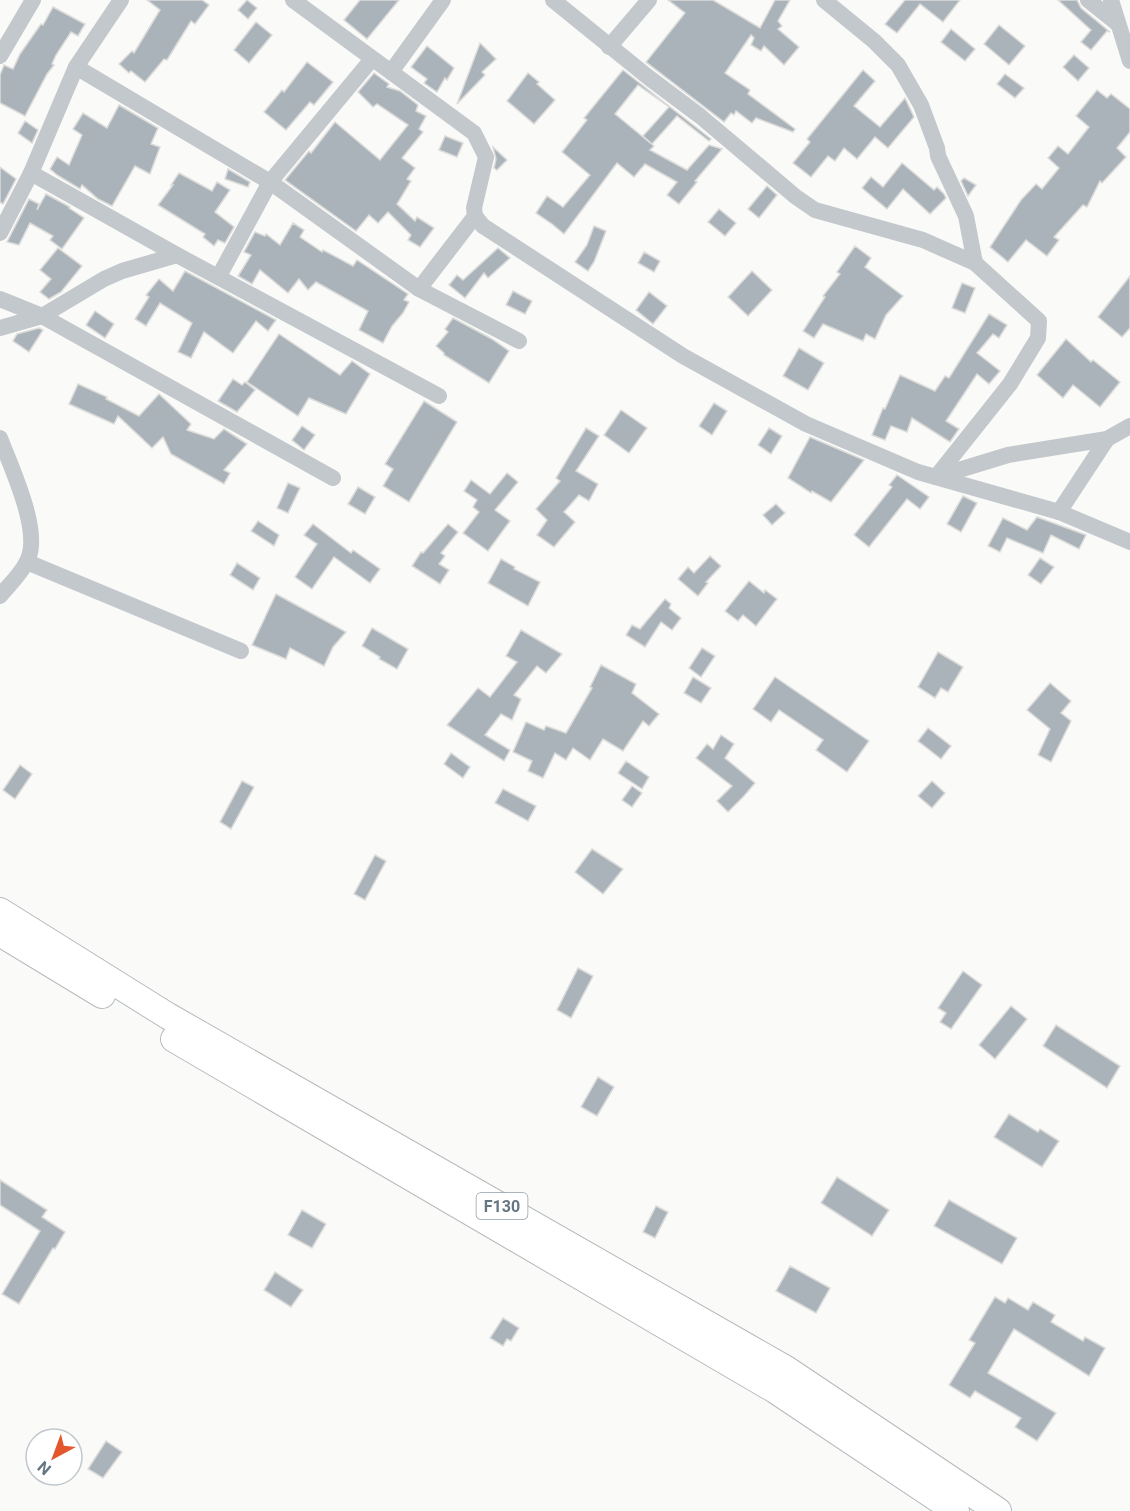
<svg xmlns="http://www.w3.org/2000/svg" width="1130" height="1511" font-family="Roboto,sans-serif">
	<style>
		.building { fill: #aab3b9; stroke: #dcdcda; stroke-width: 1.5 }
		.lines { fill: none; stroke-linecap: round; stroke-linejoin: round }
		.primary-casing { stroke: #b5babe; stroke-width: 28 }
		.minor { stroke: #c3c8cc; stroke-width: 16 }
		.primary { stroke: #fff; stroke-width: 26 }
		.labels { text-anchor: middle; dominant-baseline: central; stroke-width: 6; stroke-linejoin: round; paint-order: stroke }
		.shield { fill: #fff; stroke: #939fa8; stroke-width: 1.5 }
		.shield-label { font-size: 16px; font-weight: bold; fill: #657683 }
	</style>
	<rect width="100%" height="100%" fill="#fafaf8"/>
	<g class="building">
		<polygon points="147,0 202,0 209,5 195,24 191,21 167,60 164,59 145,82 131,71 129,73 119,64 132,51 134,53 160,10"/>
		<polygon points="247,0 257,8 248,19 238,10"/>
		<polygon points="360,0 399,0 367,39 344,20"/>
		<polygon points="668,0 713,0 760,28 775,0 790,0 778,21 782,26 778,29 799,47 784,65 764,46 761,51 751,45 754,38 751,35 725,73 750,90 748,94 795,129 793,132 756,118 752,123 736,111 734,115 731,113 724,122 646,62 685,13"/>
		<polygon points="905,0 960,0 943,22 920,4 897,33 885,24"/>
		<polygon points="1058,0 1077,0 1081,8 1110,32 1107,31 1091,50 1081,42 1091,30"/>
		<polygon points="53,7 85,24 78,36 71,32 56,55 52,64 54,65 47,74 25,116 0,103 0,75 4,65 13,69 20,54 41,24 43,25"/>
		<polygon points="256,22 272,35 249,63 234,50"/>
		<polygon points="999,25 1025,46 1009,65 984,44"/>
		<polygon points="951,29 975,49 965,61 941,42"/>
		<polygon points="480,43 496,59 482,72 485,75 457,104"/>
		<polygon points="427,46 454,68 447,80 445,78 437,92 424,83 427,79 411,67"/>
		<polygon points="1074,55 1089,68 1078,81 1063,67"/>
		<polygon points="307,62 333,82 314,105 310,102 286,130 264,112 282,90 284,92"/>
		<polygon points="623,70 711,139 709,141 677,116 652,144 643,136 669,107 638,85 615,114 654,146 650,150 687,170 709,145 722,149 695,181 697,182 679,204 667,195 677,182 645,164 634,177 617,163 564,234 552,224 536,213 547,196 563,207 590,175 562,152 587,120 584,118"/>
		<polygon points="863,70 875,81 854,106 880,127 905,98 914,117 888,148 875,137 857,159 844,148 835,161 828,156 811,177 793,163 810,142 807,139"/>
		<polygon points="374,73 389,84 387,87 400,91 418,105 416,111 426,116 419,129 423,132 402,158 415,168 407,179 411,181 397,204 415,221 417,217 434,228 420,247 408,240 411,235 388,212 378,223 369,215 356,231 285,180 309,151 311,153 335,122 380,160 408,125 377,104 373,107 358,92"/>
		<polygon points="528,73 539,82 537,84 555,100 534,124 507,101"/>
		<polygon points="1005,74 1024,88 1015,98 997,84"/>
		<polygon points="1097,90 1107,98 1111,94 1130,109 1130,132 1117,148 1126,157 1102,183 1100,181 1087,207 1083,205 1054,237 1059,240 1047,256 1026,240 1008,262 990,247 1021,200 1036,184 1042,189 1059,168 1048,158 1058,146 1068,154 1089,127 1076,116"/>
		<polygon points="119,105 158,128 151,144 160,147 150,174 135,166 112,206 98,199 82,185 80,189 57,175 50,169 57,157 69,165 82,135 73,129 83,113 107,128"/>
		<polygon points="25,121 38,130 32,143 18,133"/>
		<polygon points="445,136 463,143 457,157 439,150"/>
		<polygon points="493,147 507,160 497,170 494,168 496,159"/>
		<polygon points="902,163 934,190 937,187 944,194 946,198 930,214 903,189 887,209 862,188 871,177 883,187"/>
		<polygon points="0,167 16,179 3,204 0,202"/>
		<polygon points="228,169 250,182 248,187 225,179"/>
		<polygon points="179,173 212,191 217,182 230,190 215,212 234,227 225,243 218,240 214,246 203,237 205,234 158,205 173,185 171,185"/>
		<polygon points="964,178 976,185 968,196 961,181"/>
		<polygon points="767,186 777,195 759,218 748,209"/>
		<polygon points="46,194 70,207 69,208 84,218 62,249 50,240 53,236 30,223 19,245 7,242 29,199 39,204 37,210"/>
		<polygon points="719,209 736,223 725,236 708,222"/>
		<polygon points="293,223 304,230 300,237 322,252 323,250 353,266 357,260 408,294 404,300 409,302 403,313 392,326 383,343 359,330 368,311 316,282 308,290 299,279 288,293 260,270 252,284 238,276 251,255 244,252 255,232 265,236 266,234 280,245"/>
		<polygon points="594,226 606,231 594,262 588,271 575,262 587,245"/>
		<polygon points="855,246 871,258 865,267 903,296 886,315 875,339 866,334 863,341 823,324 814,338 803,331 825,297 823,296 840,274 837,272"/>
		<polygon points="58,248 82,266 61,292 49,299 40,292 51,279 40,270"/>
		<polygon points="498,248 510,258 488,278 484,273 465,298 449,285 457,275 463,280"/>
		<polygon points="644,252 660,261 654,272 638,263"/>
		<polygon points="185,271 276,320 268,331 256,321 233,353 204,332 191,358 178,352 192,323 160,303 146,326 135,319 149,297 146,295 159,279 173,291"/>
		<polygon points="752,271 772,290 748,316 728,297"/>
		<polygon points="1130,276 1130,328 1122,337 1098,317"/>
		<polygon points="962,283 975,288 965,313 952,308"/>
		<polygon points="513,291 532,301 525,314 506,305"/>
		<polygon points="649,292 667,306 653,324 636,310"/>
		<polygon points="95,311 114,324 105,338 86,325"/>
		<polygon points="989,314 1007,325 999,338 993,334 977,353 1000,371 989,384 977,374 946,421 959,429 950,442 912,418 907,432 891,426 885,440 872,435 883,408 885,409 900,375 935,391 945,376 949,378"/>
		<polygon points="453,318 492,339 509,351 489,383 444,355 444,353 436,346 448,332 445,329"/>
		<polygon points="39,328 43,330 29,352 13,341 17,334"/>
		<polygon points="279,334 340,375 352,361 370,374 346,414 309,398 298,416 247,382"/>
		<polygon points="1066,339 1091,362 1093,360 1120,382 1100,407 1073,385 1063,398 1037,375"/>
		<polygon points="799,348 824,363 808,390 783,376"/>
		<polygon points="233,379 242,385 245,382 255,390 237,412 218,401"/>
		<polygon points="78,384 107,397 106,399 139,416 159,394 191,424 187,430 214,439 224,429 247,444 224,470 230,473 224,484 171,454 163,437 152,448 118,416 114,424 69,404"/>
		<polygon points="424,401 457,422 409,502 383,486 393,469 385,464"/>
		<polygon points="714,403 727,411 712,435 699,426"/>
		<polygon points="621,410 647,428 629,453 604,435"/>
		<polygon points="302,426 315,435 304,450 292,440"/>
		<polygon points="586,428 599,436 576,471 598,484 589,501 579,495 564,512 575,522 554,547 537,535 547,520 536,509 560,481 556,478"/>
		<polygon points="769,428 782,436 771,454 758,445"/>
		<polygon points="810,437 864,460 831,502 812,491 811,493 788,478"/>
		<polygon points="507,473 518,482 495,510 510,521 488,551 463,533 479,512 473,507 477,500 464,491 471,480 490,494"/>
		<polygon points="897,475 929,497 920,509 907,499 869,547 854,535 892,487 889,485"/>
		<polygon points="288,483 300,488 288,513 277,508"/>
		<polygon points="358,487 375,497 365,514 348,504"/>
		<polygon points="963,496 977,503 961,532 947,524"/>
		<polygon points="776,504 785,513 772,525 763,515"/>
		<polygon points="1037,517 1086,535 1079,549 1051,535 1043,553 1007,538 1000,552 988,546 1003,518 1027,530"/>
		<polygon points="258,521 279,535 274,546 251,531"/>
		<polygon points="313,524 351,553 353,550 380,569 370,583 334,557 312,589 295,577 317,544 304,535"/>
		<polygon points="448,524 458,532 441,553 445,556 439,564 449,570 440,584 412,566 421,552 423,553"/>
		<polygon points="710,556 721,566 706,582 708,583 698,596 678,579 688,567 694,573"/>
		<polygon points="1040,558 1054,567 1041,584 1028,575"/>
		<polygon points="501,559 515,567 514,569 540,582 528,606 488,583"/>
		<polygon points="237,563 260,578 253,590 230,575"/>
		<polygon points="749,581 764,593 765,590 777,599 756,626 743,615 738,621 725,611"/>
		<polygon points="276,594 346,632 333,647 324,666 290,648 286,659 252,645"/>
		<polygon points="665,599 671,604 669,608 681,618 672,630 661,622 645,647 626,635 632,625 640,629"/>
		<polygon points="372,628 408,649 397,669 379,659 380,657 362,646"/>
		<polygon points="521,630 562,654 546,673 537,666 514,695 521,699 512,720 501,714 485,735 510,750 504,761 447,725 478,688 490,697 517,662 506,656"/>
		<polygon points="702,648 715,656 701,677 689,668"/>
		<polygon points="938,652 963,667 948,692 941,688 935,698 918,687"/>
		<polygon points="601,665 636,684 632,693 659,714 649,726 643,721 623,751 603,739 590,760 573,748 566,760 555,753 543,778 528,771 532,761 513,752 526,722 544,730 546,726 566,733 592,688 590,687"/>
		<polygon points="693,677 711,688 701,703 684,693"/>
		<polygon points="775,677 869,741 847,772 816,750 823,740 779,710 771,722 753,709"/>
		<polygon points="1050,683 1071,701 1061,713 1071,721 1051,762 1038,755 1050,729 1027,710"/>
		<polygon points="928,728 951,746 941,759 918,741"/>
		<polygon points="721,735 734,744 725,758 755,783 744,796 728,812 717,801 732,786 696,758 707,744 713,749"/>
		<polygon points="451,753 470,767 463,778 444,764"/>
		<polygon points="626,761 649,777 642,789 618,773"/>
		<polygon points="20,765 32,774 15,799 3,790"/>
		<polygon points="242,781 254,787 231,829 220,822"/>
		<polygon points="932,781 945,793 932,808 918,796"/>
		<polygon points="632,786 642,793 632,807 622,800"/>
		<polygon points="503,789 536,806 528,821 495,803"/>
		<polygon points="592,849 623,869 603,894 575,872"/>
		<polygon points="375,855 386,861 365,900 354,894"/>
		<polygon points="578,968 593,976 571,1018 557,1010"/>
		<polygon points="963,971 982,985 951,1029 940,1022 946,1013 938,1008"/>
		<polygon points="1011,1006 1027,1019 995,1059 979,1045"/>
		<polygon points="1056,1025 1120,1066 1107,1088 1043,1046"/>
		<polygon points="598,1077 614,1087 597,1116 581,1107"/>
		<polygon points="1009,1114 1038,1132 1040,1129 1059,1141 1042,1167 994,1137"/>
		<polygon points="837,1177 889,1210 872,1236 821,1203"/>
		<polygon points="0,1180 47,1210 42,1217 65,1232 55,1249 53,1248 19,1304 2,1294 40,1231 0,1205"/>
		<polygon points="949,1200 1017,1238 1002,1264 934,1226"/>
		<polygon points="656,1206 668,1212 655,1238 643,1232"/>
		<polygon points="302,1210 326,1224 312,1248 288,1235"/>
		<polygon points="790,1266 830,1288 816,1313 776,1291"/>
		<polygon points="275,1272 303,1290 291,1307 264,1290"/>
		<polygon points="995,1297 1005,1303 1008,1298 1028,1310 1033,1302 1055,1315 1051,1322 1083,1341 1085,1337 1105,1348 1089,1376 1014,1329 988,1373 1056,1413 1037,1441 1015,1427 1021,1418 975,1391 970,1398 949,1385 975,1343 969,1340"/>
		<polygon points="503,1318 519,1328 511,1341 507,1339 503,1346 490,1338"/>
		<polygon points="106,1441 122,1452 103,1478 88,1469"/>
	</g>
	<g class="lines">
		<defs>
			<g id="primary">
				<polyline points="0,911 168,1016 786,1369 998,1511"/>
				<polyline points="0,933 102,995"/>
				<polyline points="174,1039 775,1390 956,1511"/>
			</g>
		</defs>
		<use href="#primary" class="primary-casing"/>
		<g class="minor">
			<polyline points="293,0 474,133 486,157 474,208 475,216 483,226 683,356 806,424 918,472 1059,512 1130,542"/>
			<polyline points="553,0 648,77 700,116 796,197 815,210 923,240 975,263 1039,321 1038,338 1010,384 936,477"/>
			<polyline points="824,0 874,41 898,65 921,105 937,148 938,156 966,216 975,263"/>
			<polyline points="1088,0 1118,24"/>
			<polyline points="1111,0 1130,61"/>
			<polyline points="609,47 649,0"/>
			<polyline points="0,56 33,0"/>
			<polyline points="76,67 270,182 419,289 519,341"/>
			<polyline points="391,72 443,0"/>
			<polyline points="31,173 177,255 439,396"/>
			<polyline points="0,233 31,173 76,67 121,0"/>
			<polyline points="219,276 270,182 372,59"/>
			<polyline points="419,289 475,216"/>
			<polyline points="0,299 42,316 333,478"/>
			<polyline points="0,328 42,316 104,279 122,271 177,255"/>
			<path d="M 0,438 C 11,467 41,530 28,559 C 23,572 9,585 0,596"/>
			<polyline points="936,477 1008,455 1107,439 1130,426"/>
			<polyline points="1059,512 1107,439"/>
			<polyline points="27,562 241,651"/>
		</g>
		<use href="#primary" class="primary"/>
	</g>
	<g class="labels">
		<rect class="shield" x="476.5" y="1193" width="51" height="26" rx="4.5"/>
		<g class="shield-label">
			<text x="502" y="1206">F130</text>
		</g>
	</g>
	<g transform="translate(54 1457) rotate(221)"><circle r="28" fill="#ffffff" stroke="#c1c8cd" stroke-width="1.5"/>
	<path d="M0-4.5L10 22L0 15L-10 22Z" fill="#e4572e"/>
	<text y="-9" font-size="16" font-weight="bold" text-anchor="middle" fill="#657683">N</text>
	</g>
</svg>
